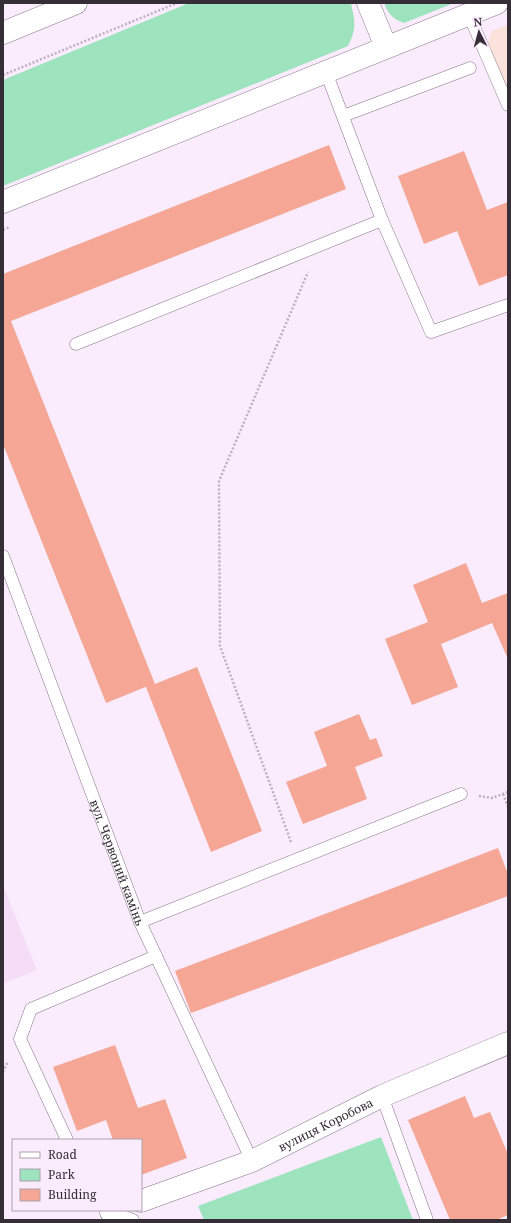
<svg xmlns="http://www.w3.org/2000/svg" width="511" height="1223" font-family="'Noto Serif',serif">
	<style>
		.commercial { fill: #fbe2da }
		.built { fill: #f5ddf8 }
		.green { fill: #9de3be }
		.building { fill: #f5a695 }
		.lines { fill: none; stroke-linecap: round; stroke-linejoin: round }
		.service-casing { stroke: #87768a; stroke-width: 13 }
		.minor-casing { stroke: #87768a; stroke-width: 23 }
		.secondary-casing { stroke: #87768a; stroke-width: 23 }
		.path { stroke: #bdb0be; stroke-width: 2.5; stroke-dasharray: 2 2; stroke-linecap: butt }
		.service { stroke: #fff; stroke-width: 12 }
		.minor { stroke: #fff; stroke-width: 22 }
		.secondary { stroke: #fff; stroke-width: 22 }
		.labels { text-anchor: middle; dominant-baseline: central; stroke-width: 3; stroke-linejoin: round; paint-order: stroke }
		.street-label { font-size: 12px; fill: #352e36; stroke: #fbecfd }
	</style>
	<rect width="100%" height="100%" fill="#fbecfd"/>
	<polygon class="commercial" points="508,25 508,91 487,45 492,31"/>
	<polygon class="built" points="3,885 37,970 3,984"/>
	<g class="green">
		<path d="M 189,3 L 351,3 C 355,22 357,28 348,46 L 3,186 L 3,80 Z"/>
		<path d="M 384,3 L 454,3 L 404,23 C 393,19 389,15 384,3 Z"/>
		<polygon points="381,1137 413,1220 204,1220 198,1206"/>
	</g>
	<g class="building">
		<polygon points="329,145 346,189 11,321 155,684 197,667 262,831 211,852 146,687 148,686 106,703 3,444 3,274"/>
		<polygon points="464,151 487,210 508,202 508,275 479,286 457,231 424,244 398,176"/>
		<polygon points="466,563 482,603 508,593 508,659 492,623 441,644 458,687 412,705 385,639 428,622 413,585"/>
		<polygon points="359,714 370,740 376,738 383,756 355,767 367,799 303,824 286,782 327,766 314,732"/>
		<polygon points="498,848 508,874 508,896 191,1013 175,971"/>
		<polygon points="115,1045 138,1108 165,1099 187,1158 141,1175 141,1140 113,1140 106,1120 77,1131 53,1067"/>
		<polygon points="465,1096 474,1118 490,1112 508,1154 508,1215 496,1220 450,1220 408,1120"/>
	</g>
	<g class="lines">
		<defs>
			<g id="service">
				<polyline points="469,15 508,105"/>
				<polyline points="343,116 470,68"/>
				<polyline points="382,220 431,332 508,305"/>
				<polyline points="76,344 382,220 326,72"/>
				<path id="s1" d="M 3,556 L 140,922 L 252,1161"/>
				<polyline points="140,922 461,794"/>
				<polyline points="382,1096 427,1220"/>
				<polyline points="67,1140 20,1039 31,1009 156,956"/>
				<polyline points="110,1211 133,1220"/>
			</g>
			<g id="minor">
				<polyline points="368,3 386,47"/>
				<polyline points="3,202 497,3"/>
				<path id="s2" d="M 141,1201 L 252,1161 L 382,1096 L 508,1043"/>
				<polyline points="111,1212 116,1210"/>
			</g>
			<polyline id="secondary" points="3,33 76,3"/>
		</defs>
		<use href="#service" class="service-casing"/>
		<use href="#minor" class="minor-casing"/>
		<use href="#secondary" class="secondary-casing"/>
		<g class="path">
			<polyline points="3,75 177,3"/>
			<polyline points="3,230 10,227"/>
			<polyline points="503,794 508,807"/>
			<polyline points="479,796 492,798 508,792"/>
			<polyline points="291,842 220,646 219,481 308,272"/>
			<polyline points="3,1072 8,1061"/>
		</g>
		<use href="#service" class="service"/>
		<use href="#minor" class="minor"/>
		<use href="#secondary" class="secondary"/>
	</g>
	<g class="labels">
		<g class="street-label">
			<text stroke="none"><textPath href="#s1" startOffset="327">вул. Червоний камінь</textPath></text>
			<text stroke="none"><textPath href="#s2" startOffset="200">вулиця Коробова</textPath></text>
		</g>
	</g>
	<rect width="511" height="1223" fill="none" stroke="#352e36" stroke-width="8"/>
	<rect x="12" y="1139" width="130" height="72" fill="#fbecfd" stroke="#aca0ad"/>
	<rect x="20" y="1152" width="20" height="6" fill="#ffffff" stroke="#aca0ad"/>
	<text x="48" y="1159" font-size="12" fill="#352e36">Road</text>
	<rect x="20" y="1169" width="20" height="12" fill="#9de3be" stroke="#aca0ad"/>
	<text x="48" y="1179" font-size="12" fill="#352e36">Park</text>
	<rect x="20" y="1189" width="20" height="12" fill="#f5a695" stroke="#aca0ad"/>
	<text x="48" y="1199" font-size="12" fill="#352e36">Building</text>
	<g transform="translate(479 32) rotate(354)" stroke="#fbecfd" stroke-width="3" paint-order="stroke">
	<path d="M0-3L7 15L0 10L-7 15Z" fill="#352e36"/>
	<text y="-6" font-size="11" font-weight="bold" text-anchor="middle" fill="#352e36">N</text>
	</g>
</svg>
